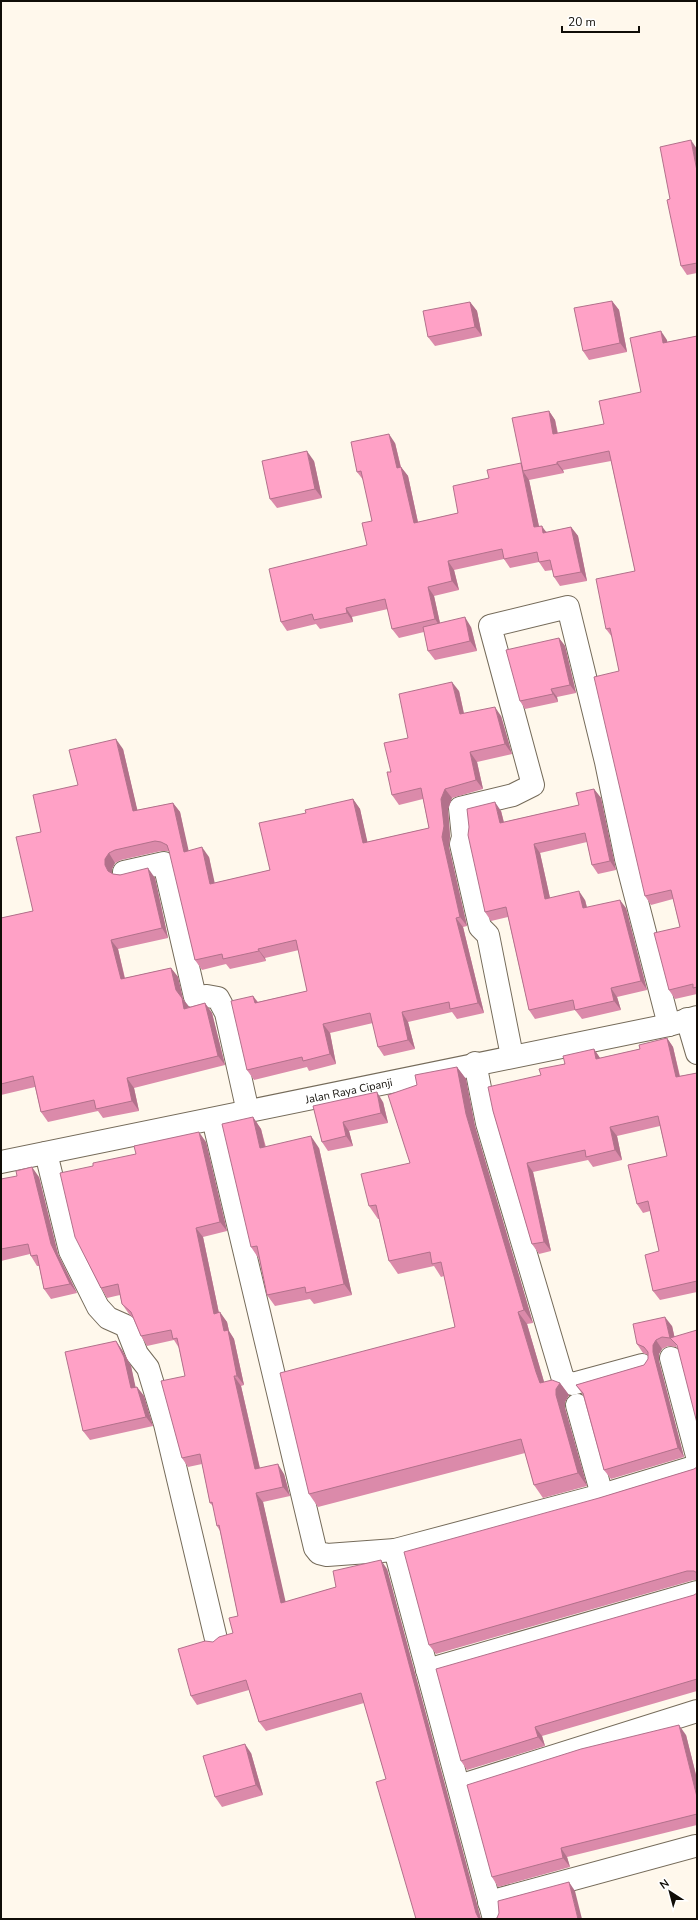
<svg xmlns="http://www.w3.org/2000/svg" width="698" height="1920" font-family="'Nunito Sans',sans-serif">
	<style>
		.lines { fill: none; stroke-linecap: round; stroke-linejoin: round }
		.street-casing { stroke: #756b5a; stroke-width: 24 }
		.secondary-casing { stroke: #756b5a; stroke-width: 24 }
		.street { stroke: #fff; stroke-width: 22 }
		.secondary { stroke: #fff; stroke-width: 22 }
		.wall { fill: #db8aaa }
		.shaded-wall { fill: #b2718b }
		.building { fill: #ffa1c6; stroke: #b2718b }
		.labels { text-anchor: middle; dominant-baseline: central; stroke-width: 3; stroke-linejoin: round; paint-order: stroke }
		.street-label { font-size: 11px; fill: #100d07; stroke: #fff }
	</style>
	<rect width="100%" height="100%" fill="#fff8ec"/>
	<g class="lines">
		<defs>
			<g id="street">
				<polyline points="124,872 164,863 195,997 207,996 218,998 226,1013 248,1112"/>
				<polyline points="687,1019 697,1053"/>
				<polyline points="512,1056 488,935 480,927 461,844 463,837 460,808 513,795 533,785 490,626 568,607 606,762 626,859 669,1025"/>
				<polyline points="475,1063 487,1123 563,1379 572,1384 642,1365"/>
				<polyline points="213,1119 315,1548 319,1553 327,1555 395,1550"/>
				<polyline points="46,1153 70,1251 98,1307 108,1318 126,1326 137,1354 148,1368 165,1424 216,1639"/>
				<polyline points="671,1358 697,1456"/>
				<polyline points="577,1405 602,1495"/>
				<polyline points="427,1670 697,1592"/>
				<polyline points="459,1786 697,1711"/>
				<polyline points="489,1902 695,1846"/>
				<polyline points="494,1919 395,1550 602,1495 697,1466"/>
			</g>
			<g id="secondary">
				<path id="s1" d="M 1,1162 L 669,1025 L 697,1017"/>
			</g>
		</defs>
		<use href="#street" class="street-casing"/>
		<use href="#secondary" class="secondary-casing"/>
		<use href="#street" class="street"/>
		<use href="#secondary" class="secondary"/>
	</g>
	<g class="wall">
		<polygon points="697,149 697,273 687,275 681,266 670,199"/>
		<polygon points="612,301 619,310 627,352 589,360 583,351"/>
		<polygon points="470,302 477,311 482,336 435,346 428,337"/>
		<polygon points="697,336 697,994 675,999 669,990 680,927 673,899 651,905 645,896 619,671 612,637 606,629 635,571 611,461 563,470 564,473 529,480 539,526 547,532 571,527 578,536 587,581 560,586 554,577 553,570 545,571 539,562 510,568 504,559 454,570 459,590 434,596 440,623 471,627 477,651 435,660 428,651 424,632 399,638 392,629 388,609 352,617 353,622 320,629 316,624 287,631 281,622 367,545 372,521 364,481 357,472 395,443 401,467 408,476 418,522 458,513 489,478 521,463 549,411 555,420 558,433 604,424 641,392 667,340 667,342"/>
		<polygon points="314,461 322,498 277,508 270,499"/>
		<polygon points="559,638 565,646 576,693 557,697 558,702 525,709 520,701"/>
		<polygon points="459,691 464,713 501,716 512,754 477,762 483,789 452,798 448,809 450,836 449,847 467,926 463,927 484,1013 457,1019 452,1012 408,1022 415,1049 384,1056 378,1047 373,1023 330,1033 336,1064 309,1071 307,1067 254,1080 247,1070 253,996 258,1002 307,991 299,950 265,958 266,961 230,969 226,964 202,970 195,960 170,852 168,851 161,851 121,860 115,863 112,869 112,873 113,874 155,878 168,938 118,949 125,978 171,968 178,977 183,999 189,1007 205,1003 212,1013 225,1065 134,1088 139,1111 103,1118 98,1111 48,1122 41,1112 35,1087 1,1095 1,918 33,911 41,832 78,785 123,749 137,810 173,803 180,812 188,851 209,857 214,883 270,870 306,813 353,799 360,809 367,842 429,828 423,799 399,805 392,795 391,772 408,738"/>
		<polygon points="594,789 601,798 616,870 598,874 592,865 587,842 540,853 550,898 585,900 587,907 626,908 647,990 617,997 621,1010 582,1019 575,1010 535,1019 529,1010 508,917 491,921 485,912 469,827 501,811 504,822 579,805"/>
		<polygon points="667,1038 673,1047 680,1076 697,1073 697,1292 660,1300 653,1291 659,1251 650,1211 643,1213 637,1204 667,1156 660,1126 617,1136 622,1160 593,1167 588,1160 533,1172 551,1251 539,1254 532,1244 493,1111 541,1075 594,1049 600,1058 640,1049"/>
		<polygon points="457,1067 466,1079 475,1126 533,1323 527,1324 544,1382 560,1383 569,1395 565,1402 565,1408 587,1486 543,1498 534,1485 525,1453 318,1507 309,1494 455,1327 444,1276 441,1277 434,1266 398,1274 389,1261 379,1219 378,1219 369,1206 410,1163 417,1085"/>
		<polygon points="383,1102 388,1123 349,1131 353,1146 328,1151 322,1142 313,1106"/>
		<polygon points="253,1117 261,1129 266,1147 319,1148 352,1295 314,1304 310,1299 275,1306 267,1295 259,1259 251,1247"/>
		<polygon points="206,1142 227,1231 203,1237 219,1313 227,1322 229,1331 234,1339 244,1385 241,1386 260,1468 284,1474 290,1496 263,1502 285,1602 336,1587 387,1569 481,1919 416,1919 386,1779 364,1703 266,1731 259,1722 249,1690 197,1705 191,1696 213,1642 233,1633 238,1616 220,1531 217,1526 213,1506 210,1503 202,1464 188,1467 182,1458 185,1376 179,1348 174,1340 147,1346 141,1336 133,1318 129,1314 122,1304 120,1295 107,1298 101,1288"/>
		<polygon points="39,1177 58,1254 77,1293 51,1299 44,1289 39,1266 37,1266 31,1256 30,1254 1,1261 1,1179"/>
		<polygon points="672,1326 677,1348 676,1347 668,1346 662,1349 659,1354 659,1361 684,1457 611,1479 604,1470 583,1395 576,1385 644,1365 648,1359 648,1355 643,1353 637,1344"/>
		<polygon points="116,1341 122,1350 131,1366 135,1387 137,1387 144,1396 153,1426 90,1440 83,1431"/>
		<polygon points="697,1467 697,1580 694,1580 436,1654 429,1645 599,1498 694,1469"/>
		<polygon points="697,1593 697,1691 542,1736 545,1746 467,1770 461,1761"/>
		<polygon points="686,1735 697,1779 697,1825 567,1857 570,1867 498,1887 492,1877"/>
		<polygon points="251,1753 263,1795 222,1807 215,1797"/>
	</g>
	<g class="shaded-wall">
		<polygon points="691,140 697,149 697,171"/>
		<polygon points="612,301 619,310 627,352 620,343"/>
		<polygon points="470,302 477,311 482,336 475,327"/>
		<polygon points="661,331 667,340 669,352 663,343"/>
		<polygon points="549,411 555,420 559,443 553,434"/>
		<polygon points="389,434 395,443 403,477 397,468"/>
		<polygon points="307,451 314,461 322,498 315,489"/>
		<polygon points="557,462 563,470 564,473 557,464"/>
		<polygon points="401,467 408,476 420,532 414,523"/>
		<polygon points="523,471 529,480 541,536 534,527"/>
		<polygon points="542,526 548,535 543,533"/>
		<polygon points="571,527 578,536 587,581 581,572"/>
		<polygon points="448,561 454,570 459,590 452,581"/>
		<polygon points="428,587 434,596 441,628 435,619"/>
		<polygon points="346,608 352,617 353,622 347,613"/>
		<polygon points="465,617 471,627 477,651 470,641"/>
		<polygon points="559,638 565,646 576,693 570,685"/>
		<polygon points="452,682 459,691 466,724 460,714"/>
		<polygon points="551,689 557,697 558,702 553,694"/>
		<polygon points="495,707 501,716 512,754 505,744"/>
		<polygon points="116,739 123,749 140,821 133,811"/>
		<polygon points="470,752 477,762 483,789 476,780"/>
		<polygon points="445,789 452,798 448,809 450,836 449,847 467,926 460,917 442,837 441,799"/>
		<polygon points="594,789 601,798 616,870 610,861"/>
		<polygon points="353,799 360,809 370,853 363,843"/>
		<polygon points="495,802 501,811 506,832 500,823"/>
		<polygon points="173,803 180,812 191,861 184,852"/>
		<polygon points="534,844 540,853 552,907 545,899"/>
		<polygon points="202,847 209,857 217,893 210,884"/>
		<polygon points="109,853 115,863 112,869 112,875 108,871 105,865 105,859"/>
		<polygon points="148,868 155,878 168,938 162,928"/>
		<polygon points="579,891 585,900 589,917 583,908"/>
		<polygon points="620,900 626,908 647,990 641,981"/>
		<polygon points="456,918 463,927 484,1013 478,1003"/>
		<polygon points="111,940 118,949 127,989 121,979"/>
		<polygon points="258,949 265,958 266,961 259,951"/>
		<polygon points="171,968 178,977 183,999 189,1007 184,1009 176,990"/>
		<polygon points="611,988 617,997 621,1010 614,1001"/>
		<polygon points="253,996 260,1006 255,1003"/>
		<polygon points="205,1003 212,1013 225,1065 218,1056"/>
		<polygon points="402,1012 408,1022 415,1049 408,1040"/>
		<polygon points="323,1024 330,1033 336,1064 330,1054"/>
		<polygon points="667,1038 673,1047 682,1087 676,1077"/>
		<polygon points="594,1049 600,1058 596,1059"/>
		<polygon points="457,1067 466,1079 475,1126 533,1323 524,1310 466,1114"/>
		<polygon points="127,1078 134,1088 139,1111 132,1101"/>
		<polygon points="377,1092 383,1102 388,1123 381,1113"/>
		<polygon points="253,1117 261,1129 268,1160 260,1148"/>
		<polygon points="343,1122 349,1131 353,1146 346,1136"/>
		<polygon points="610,1127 617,1136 622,1160 615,1150"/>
		<polygon points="199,1132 206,1142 227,1231 220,1222"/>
		<polygon points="311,1136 319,1148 352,1295 344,1284"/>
		<polygon points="527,1163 533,1172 551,1251 544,1242"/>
		<polygon points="32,1167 39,1177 58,1254 77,1293 70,1284 51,1244"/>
		<polygon points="196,1228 203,1237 221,1323 214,1314"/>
		<polygon points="220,1312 227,1322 229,1331 234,1339 244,1385 237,1376 224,1331"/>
		<polygon points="518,1312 527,1324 545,1385 540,1383 536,1372"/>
		<polygon points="665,1317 672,1326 676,1344 670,1338"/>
		<polygon points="656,1340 662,1349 659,1354 659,1361 684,1457 678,1448 653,1352 653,1345"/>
		<polygon points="116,1341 122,1350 131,1366 138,1398 131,1388"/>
		<polygon points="234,1376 241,1386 262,1478 255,1469"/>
		<polygon points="560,1383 569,1395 565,1402 565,1408 587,1486 578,1473 556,1395 556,1389"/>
		<polygon points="137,1387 144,1396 153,1426 146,1417"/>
		<polygon points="278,1464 284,1474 290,1496 283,1487"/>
		<polygon points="256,1493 263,1502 288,1612 281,1603"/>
		<polygon points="381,1560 387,1569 481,1919 479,1919 476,1913"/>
		<polygon points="679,1725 686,1735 697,1779 697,1797"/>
		<polygon points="535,1727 542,1736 545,1746 538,1737"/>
		<polygon points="245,1744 251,1753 263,1795 256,1785"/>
		<polygon points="561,1848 567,1857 570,1867 563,1858"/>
		<polygon points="569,1882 575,1891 582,1919 578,1919"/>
	</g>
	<g class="building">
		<polygon points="691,140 697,171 697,263 681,266 667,200 670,199 660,147"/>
		<polygon points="612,301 620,343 583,351 574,308"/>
		<polygon points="470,302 475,327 428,337 423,311"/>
		<polygon points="661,331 663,343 697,336 697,987 693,988 693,984 669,990 654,933 680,927 671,890 645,896 594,677 619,671 610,628 606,629 596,579 635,571 609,451 557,462 557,464 523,471 512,418 549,411 553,434 604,424 599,401 641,392 630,338"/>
		<polygon points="389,434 397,468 401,467 414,523 458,513 453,486 489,478 487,470 521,463 534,527 542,526 543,533 571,527 581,572 554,577 550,560 539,562 537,552 504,559 502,549 448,561 452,581 428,587 435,619 392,629 385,599 346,608 347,613 314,620 312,614 281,622 269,569 367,545 362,523 372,521 361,471 357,472 351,442"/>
		<polygon points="307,451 315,489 270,499 262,461"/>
		<polygon points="465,617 470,641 428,651 423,627"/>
		<polygon points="559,638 570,685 551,689 553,694 520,701 506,650"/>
		<polygon points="452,682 460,714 495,707 505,744 470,752 476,780 445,789 441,799 444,826 442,837 460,917 456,918 478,1003 450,1009 449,1002 402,1012 408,1040 378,1047 370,1013 323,1024 330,1054 303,1061 302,1057 247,1070 231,1001 253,996 255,1003 307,991 296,940 258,949 259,951 223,959 222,954 195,960 169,851 167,845 161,842 155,841 115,850 109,853 105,859 105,865 108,871 113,874 120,875 148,868 162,928 111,940 121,979 171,968 176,990 182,998 184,1009 205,1003 218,1056 127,1078 132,1101 96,1109 94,1100 41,1112 33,1076 1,1084 1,918 33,911 16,837 41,832 33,795 78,785 69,750 116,739 133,811 173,803 184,852 202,847 210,884 270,870 259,823 306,813 305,810 353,799 363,843 429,828 421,788 392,795 387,772 391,772 384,743 408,738 399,694"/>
		<polygon points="594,789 610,861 592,865 585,833 534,844 545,899 579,891 583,908 620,900 641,981 611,988 614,1001 575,1010 573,1000 529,1010 506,907 485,912 468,835 469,827 467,809 495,802 500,823 579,805 576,793"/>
		<polygon points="667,1038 676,1077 697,1073 697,1281 653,1291 645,1255 659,1251 648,1201 637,1204 628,1165 667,1156 658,1116 610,1127 615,1150 586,1157 585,1150 527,1163 544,1242 532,1244 493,1111 488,1087 541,1075 539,1069 565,1064 563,1056 594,1049 596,1059 640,1049 639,1045"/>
		<polygon points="457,1067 466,1114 524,1310 518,1312 536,1372 540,1383 552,1380 560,1383 556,1389 556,1395 578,1473 534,1485 521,1439 309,1494 280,1373 455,1327 441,1262 432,1264 430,1252 389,1261 376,1205 369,1206 361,1174 410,1163 388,1095 417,1085 415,1075"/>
		<polygon points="377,1092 381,1113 343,1122 346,1136 322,1142 313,1106"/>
		<polygon points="253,1117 260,1148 311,1136 344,1284 306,1293 305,1287 267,1295 257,1246 251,1247 222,1124"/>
		<polygon points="199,1132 220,1222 196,1228 214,1314 220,1312 224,1331 228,1330 237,1376 234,1376 255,1469 278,1464 283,1487 256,1493 281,1603 336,1587 333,1571 381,1560 476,1913 479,1919 416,1919 376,1782 386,1779 361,1693 259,1722 246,1680 191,1696 178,1649 205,1641 213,1642 219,1637 233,1633 229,1618 238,1616 219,1525 217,1526 212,1502 210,1503 200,1454 182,1458 161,1381 185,1376 177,1338 173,1339 171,1330 141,1336 131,1312 122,1304 118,1284 101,1288 75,1237 60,1173 93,1166 93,1163 136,1154 134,1146"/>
		<polygon points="32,1167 51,1244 70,1284 44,1289 37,1255 31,1256 28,1244 1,1249 1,1179 17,1176 16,1171"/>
		<polygon points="665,1317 670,1338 662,1337 656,1340 653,1345 653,1352 678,1448 604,1470 583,1393 576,1385 644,1365 648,1359 648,1352 644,1347 637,1344 633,1324"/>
		<polygon points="697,1330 697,1423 677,1345 670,1338"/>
		<polygon points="116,1341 124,1357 131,1388 137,1387 146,1417 83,1431 65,1352"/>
		<polygon points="697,1467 697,1573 694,1571 687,1571 429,1645 404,1552 599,1498 694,1469"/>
		<polygon points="697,1593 697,1679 535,1727 538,1737 461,1761 436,1669 694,1595"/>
		<polygon points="679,1725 697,1797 697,1814 561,1848 563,1858 492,1877 467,1785 581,1749"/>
		<polygon points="245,1744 256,1785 215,1797 203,1756"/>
		<polygon points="569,1882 578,1919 495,1919 497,1918 499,1913 498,1901"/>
	</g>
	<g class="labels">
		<g class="street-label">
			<text stroke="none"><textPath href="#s1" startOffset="355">Jalan Raya Cipanji</textPath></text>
		</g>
	</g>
	<rect width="698" height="1920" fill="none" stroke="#100d07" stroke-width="4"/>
	<g transform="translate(670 1892) rotate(324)" stroke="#ffffff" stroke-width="3" paint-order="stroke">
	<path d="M0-3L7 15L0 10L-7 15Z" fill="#100d07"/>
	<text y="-6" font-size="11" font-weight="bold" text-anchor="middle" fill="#100d07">N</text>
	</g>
	<path d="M562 26v6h77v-6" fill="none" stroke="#100d07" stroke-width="2"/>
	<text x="568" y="26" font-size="12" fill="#100d07" stroke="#ffffff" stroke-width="3" paint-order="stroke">20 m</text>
</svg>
